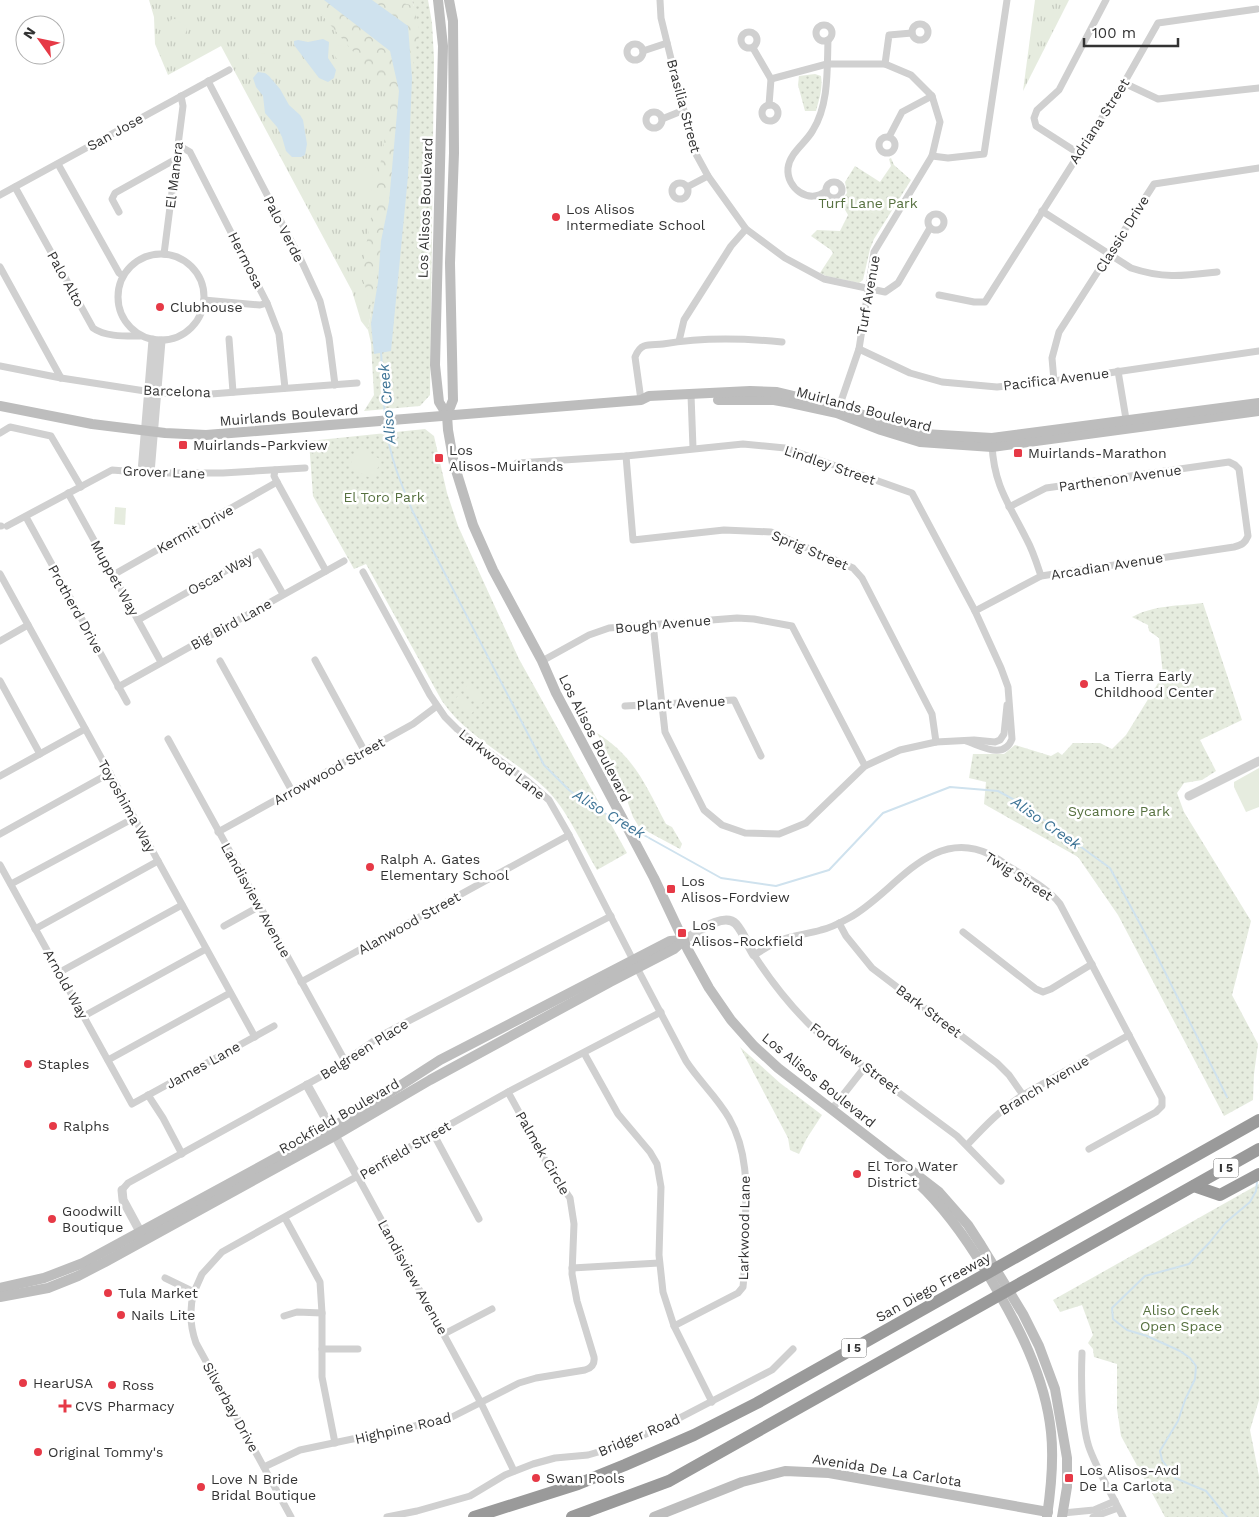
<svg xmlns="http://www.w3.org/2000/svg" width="1259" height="1517" font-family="'Work Sans',sans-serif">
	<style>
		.grass { fill: url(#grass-tufts) }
		.forest { fill: url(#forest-crowns) }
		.park { fill: url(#park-dots) }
		.pitch { fill: #e6ecdf }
		.water { fill: #cfe2ee }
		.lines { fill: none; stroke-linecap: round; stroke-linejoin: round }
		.stream { stroke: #cfe2ee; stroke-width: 2 }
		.minor { stroke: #d0d0d0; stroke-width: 7 }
		.tertiary { stroke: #d0d0d0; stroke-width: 9 }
		.secondary { stroke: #bdbdbd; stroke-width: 10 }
		.motorway { stroke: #9a9a9a; stroke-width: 12 }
		.poi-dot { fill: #e63946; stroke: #fff; stroke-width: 2 }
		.labels { text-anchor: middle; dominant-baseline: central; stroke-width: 5; stroke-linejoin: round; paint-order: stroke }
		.shield { fill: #fff; stroke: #707070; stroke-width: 1 }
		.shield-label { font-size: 12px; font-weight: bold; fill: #333 }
		.street-label { font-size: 14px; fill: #333; stroke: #fff }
		.park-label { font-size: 14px; fill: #56703f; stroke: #fff }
		.poi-label { font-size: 14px; fill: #333; stroke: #fff; text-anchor: start }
		.water-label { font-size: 15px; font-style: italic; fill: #3f7597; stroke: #fff }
	</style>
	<defs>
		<pattern id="grass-tufts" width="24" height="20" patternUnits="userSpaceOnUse" patternTransform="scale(1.25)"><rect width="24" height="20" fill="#e6ecdf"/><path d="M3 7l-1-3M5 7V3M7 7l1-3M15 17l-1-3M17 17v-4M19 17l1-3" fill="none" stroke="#c6cbc0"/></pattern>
		<pattern id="forest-crowns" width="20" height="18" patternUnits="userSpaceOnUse" patternTransform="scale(1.25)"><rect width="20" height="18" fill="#e6ecdf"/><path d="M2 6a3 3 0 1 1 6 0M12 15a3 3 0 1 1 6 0" fill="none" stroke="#c6cbc0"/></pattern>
		<pattern id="park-dots" width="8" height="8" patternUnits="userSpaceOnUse" patternTransform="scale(1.25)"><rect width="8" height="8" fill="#e6ecdf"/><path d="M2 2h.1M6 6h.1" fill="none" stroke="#c6cbc0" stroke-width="1.8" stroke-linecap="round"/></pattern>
	</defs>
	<rect width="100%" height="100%" fill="#fff"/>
	<g class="grass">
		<polygon points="149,0 412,0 419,28 368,330 361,321 352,291 221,46 168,75 155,44 154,17"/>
		<polygon points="1035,0 1069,0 1023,91"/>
	</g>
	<polygon class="forest" points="309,0 392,0 425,9 378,320 361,275 392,97"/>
	<g class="park">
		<polygon points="412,0 428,0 432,23 434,58 430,395 420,406 364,411 374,395 371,343 368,330 375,287 387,232 419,28"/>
		<path d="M 815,74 L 821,76 C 823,88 819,100 816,111 L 805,111 L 798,85 L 799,76 Z"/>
		<polygon points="891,158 894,165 911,180 874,239 870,249 863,280 859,283 826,276 820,273 833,253 831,250 811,236 817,230 840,231 848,215 840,201 847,193 845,182 855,166 880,182 891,166 889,159"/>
		<path d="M 425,429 L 434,436 L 447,493 L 458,526 L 519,659 L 627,853 L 597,870 C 583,846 566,808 546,789 C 514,758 468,739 442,701 L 366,564 L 354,569 L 313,496 L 309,441 Z"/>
		<path d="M 1203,603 L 1242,720 L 1200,740 L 1216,771 L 1202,780 L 1184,783 L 1177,793 L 1184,812 L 1251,921 L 1232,995 L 1258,1044 L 1254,1074 L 1253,1100 L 1224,1116 L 1118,915 L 1078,857 L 984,804 L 986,782 L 969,778 L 973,754 L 1004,754 L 1015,745 L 1051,756 L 1058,752 L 1062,755 L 1073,743 L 1100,743 L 1112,749 L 1126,735 L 1163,675 L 1159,638 L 1149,631 L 1148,625 L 1132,617 C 1154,605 1179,606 1203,603 Z"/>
		<path d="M 597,733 C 635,757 646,786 666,824 L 672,827 L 682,844 L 680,849 L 639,827 L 633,817 L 617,772 Z"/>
		<polygon points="740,1047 780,1083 822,1115 807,1138 799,1154 790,1150 788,1138"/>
		<polygon points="1259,1184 1259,1400 1250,1430 1259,1476 1259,1517 1165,1517 1121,1436 1117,1409 1117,1364 1094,1357 1093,1349 1088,1343 1093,1335 1082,1305 1060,1312 1053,1300"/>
	</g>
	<g class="pitch">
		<polygon points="173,18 186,26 187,30 185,34 179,35 173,32 170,21"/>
		<path d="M 342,45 L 348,52 L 359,57 C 361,74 337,66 334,53 L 337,46 Z"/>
		<polygon points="252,52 272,55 274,60 272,65 266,66 250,61 247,55"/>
		<path d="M 367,167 L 371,169 L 374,188 L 369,192 L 363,189 C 358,182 360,171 367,167 Z"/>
		<polygon points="867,197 882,206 876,216 861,207"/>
		<polygon points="360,286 367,290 368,294 367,314 365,316 361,315 360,312 361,306 357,292"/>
		<polygon points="358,448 382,460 372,479 349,467"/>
		<polygon points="115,507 126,508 125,525 114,524"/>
		<polygon points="470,683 486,699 479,706 463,690"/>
		<polygon points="461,693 476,709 469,716 453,701"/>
		<polygon points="1259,768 1259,807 1246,812 1234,787 1234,782"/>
	</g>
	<g class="water">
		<polygon points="324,0 372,0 408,26 412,78 408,176 391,351 374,354 371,324 378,282 381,241 389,202 399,91 390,51"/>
		<polygon points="323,39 329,42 328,58 336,70 334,78 328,82 319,78 294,45 294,41 298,40 308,42"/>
		<polygon points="258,72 265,73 269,76 280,89 289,105 300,115 303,120 307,144 305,155 301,157 292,157 286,151 282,137 277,127 265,113 263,96 256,87 253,78"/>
	</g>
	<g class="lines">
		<g class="stream">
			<polyline points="381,352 385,418"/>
			<path d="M 386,425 C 389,455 401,484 413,512 L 544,765 L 569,790 L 582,800 L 618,821"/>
			<polyline points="633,829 721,878 776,886 829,870 883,813 950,787 998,791 1022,804 1110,868 1153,948 1227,1097"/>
			<polyline points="1227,1517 1206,1491 1175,1478 1162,1460 1160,1451 1178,1421 1185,1400 1195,1379 1196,1366 1190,1358 1180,1351 1147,1336 1127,1330 1113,1319 1112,1308 1145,1276 1189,1264 1210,1242 1225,1223 1250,1202 1256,1191 1257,1182"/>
		</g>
		<g class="minor">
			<polyline points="660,0 661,18 690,136 696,154 708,176 746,229 785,258 824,279 885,292 898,283 930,228"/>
			<circle cx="920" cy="32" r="8"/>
			<circle cx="824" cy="33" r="8"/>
			<circle cx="749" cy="40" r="8"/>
			<circle cx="635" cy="52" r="8"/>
			<polyline points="753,48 771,79 769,105"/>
			<polyline points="643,51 667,43"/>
			<polyline points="885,64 889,35 912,33"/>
			<polyline points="771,79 827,64 885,64 911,75 932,96 940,122 932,156 874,252 859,349 838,410"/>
			<polyline points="208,81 301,260 320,301 329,338 335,385"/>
			<polyline points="1124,83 1158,99 1259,88"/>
			<circle cx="770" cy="113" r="8"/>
			<circle cx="654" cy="120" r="8"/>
			<polyline points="662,119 684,110"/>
			<circle cx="887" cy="145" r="8"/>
			<polyline points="889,137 902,112 932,96"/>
			<polyline points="178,145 190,152 267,303 279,334 285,388"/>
			<polyline points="1078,153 1036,126 1034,118 1037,110 1059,90 1106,0"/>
			<polyline points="932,156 948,158 984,154 1007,0"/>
			<polyline points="58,164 119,273 123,276"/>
			<circle cx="834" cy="190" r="8"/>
			<circle cx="680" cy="191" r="8"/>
			<path d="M 15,187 L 93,328 C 105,337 126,336 140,336"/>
			<polyline points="687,187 708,176"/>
			<path d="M 826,191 C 809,205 786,188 788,168 C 790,152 806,143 813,130 C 829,104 827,70 828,40"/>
			<polyline points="0,195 229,70"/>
			<path d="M 1042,211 L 1131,268 C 1164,279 1183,276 1217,272"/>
			<polyline points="119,212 112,199 115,193 176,159"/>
			<circle cx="936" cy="222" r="8"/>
			<circle cx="161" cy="297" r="43"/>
			<polyline points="164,254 183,106 181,96"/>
			<polyline points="0,267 61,378"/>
			<polyline points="939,295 974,302 985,302 1124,83 1158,23 1257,9"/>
			<polyline points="204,300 260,305 267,303"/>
			<polyline points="229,339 233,392"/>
			<polyline points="679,341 684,320 731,246 746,229"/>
			<polyline points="859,349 910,373 942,382 997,387 1054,381 1259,351"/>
			<polyline points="0,366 61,378 158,393 211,394 357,383"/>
			<polyline points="1118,371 1127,425"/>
			<polyline points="1054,381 1052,358 1059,332 1154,184 1259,168"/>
			<polyline points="691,395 693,448"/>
			<path d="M 641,400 L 635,357 C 637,352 639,348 644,346 C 650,344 657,345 663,344 C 702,337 743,338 782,342"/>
			<polyline points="0,433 10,427 51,436 81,487"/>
			<path d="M 992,445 C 994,486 1009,504 1027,540 C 1033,551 1037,564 1041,576"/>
			<polyline points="626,456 633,540 724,530 771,532 853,568 862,578 932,714 936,742"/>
			<path d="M 517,463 L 626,456 L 743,444 L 785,448 L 912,493 L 975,611 L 1001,668 L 1008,687 L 1012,739 C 1004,760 982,746 966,741"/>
			<polyline points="275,470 274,476 277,482 326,571"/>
			<polyline points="68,493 161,662"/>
			<polyline points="26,517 127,702"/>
			<polyline points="0,526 1,526"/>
			<polyline points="7,526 112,470 150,473 223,473 305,468"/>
			<polyline points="363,572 430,695 445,717 457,729 526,780 549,800 569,835 633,960"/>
			<polyline points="0,574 255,1037"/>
			<polyline points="113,575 277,482"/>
			<path d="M 975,611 L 1041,576 L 1234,547 C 1242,545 1245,543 1248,536 L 1239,469 L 1235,465 L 1229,462 L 1046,488 L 1009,507"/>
			<polyline points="138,620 259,552 283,594"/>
			<polyline points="653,624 665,732 704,810 722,825 745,833 779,834 806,823 865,766 900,750 936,742 974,740 995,742 1000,740 1004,734 1007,705"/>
			<polyline points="0,641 28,625"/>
			<polyline points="315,660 365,752"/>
			<polyline points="220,661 292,791"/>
			<polyline points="542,661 589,635 609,628 737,618 754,619 792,626 865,766"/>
			<polyline points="0,681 40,754"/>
			<polyline points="118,687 344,561"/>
			<polyline points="625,706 734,700 761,756"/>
			<polyline points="168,739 345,1061"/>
			<polyline points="0,776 85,729"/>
			<polyline points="218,832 413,724 437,706"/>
			<polyline points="0,834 110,773"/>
			<polyline points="0,865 132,1104 274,1026"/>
			<polyline points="11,884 134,818"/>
			<polyline points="839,923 846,936 872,968 997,1063 1009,1075 1023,1095"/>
			<polyline points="224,926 260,906"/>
			<polyline points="35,929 158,861"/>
			<polyline points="963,932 1036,989 1043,992 1051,989 1092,964"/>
			<path d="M 637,968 L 686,1061 C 699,1081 717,1097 729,1118 C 750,1155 746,1194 745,1234 C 744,1251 745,1269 743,1287 L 738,1293 L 674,1326"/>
			<polyline points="60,972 182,905"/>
			<polyline points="301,982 569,835"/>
			<polyline points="84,1016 206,949"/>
			<polyline points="584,1053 618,1114 650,1152 657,1164 661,1187 659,1255 663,1292 674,1326 712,1402"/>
			<polyline points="108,1060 230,993"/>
			<polyline points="148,1095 163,1118 182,1154"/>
			<polyline points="832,1109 865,1067"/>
			<polyline points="433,1133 479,1219"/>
			<path d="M 967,1145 C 985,1126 1001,1109 1023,1095 L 1129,1035"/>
			<polyline points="358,1177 481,1403 514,1471"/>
			<path d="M 1001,1181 L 957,1136 L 816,1031 C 792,1008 772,983 754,955 C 763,950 771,944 781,940 C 794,935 808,934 821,930 C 831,928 840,923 849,918 C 894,894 930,826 989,854 C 996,857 1002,862 1008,866 C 1026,877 1047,887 1060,904 L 1162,1098 L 1162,1106 L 1156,1112 L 1089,1149"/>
			<polyline points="122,1190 128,1183 331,1071 382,1035 399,1026 611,916"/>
			<polyline points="285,1218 320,1282 322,1313 322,1377 335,1443"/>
			<polyline points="572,1268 659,1263"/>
			<polyline points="165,1278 194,1292 202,1274 222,1252 508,1092 661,1012"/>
			<path d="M 194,1292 C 189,1309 190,1326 196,1343 L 291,1517"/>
			<polyline points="284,1316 297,1312 322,1313"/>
			<polyline points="444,1334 492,1309"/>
			<polyline points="322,1349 358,1349"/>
			<path d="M 1082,1353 C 1081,1378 1081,1427 1090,1450 C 1099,1473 1112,1495 1123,1517"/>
			<path d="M 264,1467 L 300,1450 L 448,1419 L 519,1383 L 536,1378 L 585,1370 C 592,1368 595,1364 594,1357 L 577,1301 L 572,1274 L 574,1224 L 570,1198 L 550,1169 L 508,1092"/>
			<polyline points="1063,1513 1094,1510 1115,1501"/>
			<polyline points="387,1517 417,1511 470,1496 505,1475 533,1464 555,1458 588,1455 619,1446 666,1425 772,1370 793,1349"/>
			<polyline points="1093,1517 1118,1508"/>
		</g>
		<g class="tertiary">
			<polyline points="142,472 153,340"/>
			<polyline points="150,473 161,341"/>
			<polyline points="1189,796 1259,761"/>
			<path d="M 684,940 C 696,933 724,911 736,924 C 744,933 748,946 754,955"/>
			<polyline points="307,1085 358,1177"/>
			<polyline points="122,1190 123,1200 143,1237"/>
		</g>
		<g class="secondary">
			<polyline points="438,0 443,46 435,365 439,402 447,415"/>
			<polyline points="449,0 453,21 454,153 450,263 453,400 447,415 448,430 454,464 473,525 493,570 542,661 556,693 654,878 688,950 709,988 731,1020 754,1046 778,1068 939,1192 968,1225 981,1245 1023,1314 1039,1346 1055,1389 1067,1458 1067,1487 1062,1517"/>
			<polyline points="718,400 774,400 791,403 837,413 881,430 920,442 992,447 1259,411"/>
			<polyline points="0,406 92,424 165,433 206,435 641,400 649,396 750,391 777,392 840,407 891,425 924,434 992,438 1259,403"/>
			<path d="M 918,1183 C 947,1210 970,1244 990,1278 C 1018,1325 1045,1376 1051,1432 C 1054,1460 1051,1489 1047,1516"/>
			<polyline points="0,1288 44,1278 83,1263 331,1128 378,1100 440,1060 670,941 684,940"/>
			<polyline points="0,1297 48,1288 78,1276 105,1262 336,1135 430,1080 610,982 674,949 684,940"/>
			<polyline points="654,1517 742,1482 785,1471 829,1473 1048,1512"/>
		</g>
		<g class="motorway">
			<polyline points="1194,1186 1220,1195 1259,1174"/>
			<polyline points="474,1517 578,1484 625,1465 694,1435 757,1403 1259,1120"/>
			<polyline points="572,1517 669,1481 1259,1149"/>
		</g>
	</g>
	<g class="poi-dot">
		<circle cx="556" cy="217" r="5"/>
		<circle cx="160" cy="307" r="5"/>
		<rect x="178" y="440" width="10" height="10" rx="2.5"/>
		<rect x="1013" y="448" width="10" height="10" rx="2.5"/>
		<rect x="434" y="453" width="10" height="10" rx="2.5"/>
		<circle cx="1084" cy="684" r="5"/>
		<circle cx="370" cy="867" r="5"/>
		<rect x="666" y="884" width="10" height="10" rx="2.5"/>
		<rect x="677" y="928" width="10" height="10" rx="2.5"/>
		<circle cx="28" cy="1064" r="5"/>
		<circle cx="53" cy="1126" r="5"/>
		<circle cx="857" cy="1174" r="5"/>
		<circle cx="52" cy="1219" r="5"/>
		<circle cx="108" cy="1293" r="5"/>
		<circle cx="121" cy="1315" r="5"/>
		<circle cx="23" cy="1383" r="5"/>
		<circle cx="112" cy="1385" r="5"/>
		<path d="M62.5 1398.5h5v5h5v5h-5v5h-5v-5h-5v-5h5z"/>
		<circle cx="38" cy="1452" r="5"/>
		<circle cx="536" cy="1478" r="5"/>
		<rect x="1064" y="1473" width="10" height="10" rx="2.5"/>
		<circle cx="201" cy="1487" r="5"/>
	</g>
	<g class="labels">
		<g class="shield">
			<rect x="1213.5" y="1158.5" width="25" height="19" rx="4"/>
			<rect x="841.5" y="1338.5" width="25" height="19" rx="4"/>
		</g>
		<g class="shield-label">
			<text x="1226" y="1168">I 5</text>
			<text x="854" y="1348">I 5</text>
		</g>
		<g class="street-label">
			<text transform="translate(684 106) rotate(75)">Brasilia Street</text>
			<text transform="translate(1099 121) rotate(-57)">Adriana Street</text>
			<text transform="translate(115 132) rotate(-29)">San Jose</text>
			<text transform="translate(174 175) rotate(-83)">El Manera</text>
			<text transform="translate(425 208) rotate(-88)">Los Alisos Boulevard</text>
			<text transform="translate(284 229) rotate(63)">Palo Verde</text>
			<text transform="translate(1122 234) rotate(-58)">Classic Drive</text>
			<text transform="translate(246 260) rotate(63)">Hermosa</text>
			<text transform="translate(66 279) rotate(61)">Palo Alto</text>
			<text transform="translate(868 295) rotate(-80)">Turf Avenue</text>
			<text transform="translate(1056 379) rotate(-7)">Pacifica Avenue</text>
			<text transform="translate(177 391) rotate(2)">Barcelona</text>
			<text transform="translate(864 409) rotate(15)">Muirlands Boulevard</text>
			<text transform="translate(289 415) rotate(-5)">Muirlands Boulevard</text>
			<text transform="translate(830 465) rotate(19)">Lindley Street</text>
			<text transform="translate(164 472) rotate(2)">Grover Lane</text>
			<text transform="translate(1120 478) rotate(-8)">Parthenon Avenue</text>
			<text transform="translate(195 529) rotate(-29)">Kermit Drive</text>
			<text transform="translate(810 550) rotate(23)">Sprig Street</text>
			<text transform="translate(1107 566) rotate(-9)">Arcadian Avenue</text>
			<text transform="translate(220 574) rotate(-29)">Oscar Way</text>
			<text transform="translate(115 578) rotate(61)">Muppet Way</text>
			<text transform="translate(76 609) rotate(61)">Protherd Drive</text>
			<text transform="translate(231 624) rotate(-29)">Big Bird Lane</text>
			<text transform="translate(663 624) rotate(-5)">Bough Avenue</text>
			<text transform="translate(681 703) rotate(-3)">Plant Avenue</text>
			<text transform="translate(595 738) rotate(63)">Los Alisos Boulevard</text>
			<text transform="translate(502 764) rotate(38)">Larkwood Lane</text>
			<text transform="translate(329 771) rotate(-29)">Arrowwood Street</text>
			<text transform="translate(127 806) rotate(61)">Toyoshima Way</text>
			<text transform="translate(1019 876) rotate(33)">Twig Street</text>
			<text transform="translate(256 900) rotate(61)">Landisview Avenue</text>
			<text transform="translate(409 923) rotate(-29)">Alanwood Street</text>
			<text transform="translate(66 984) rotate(61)">Arnold Way</text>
			<text transform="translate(929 1011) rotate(37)">Bark Street</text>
			<text transform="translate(364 1049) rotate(-32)">Belgreen Place</text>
			<text transform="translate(855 1058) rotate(37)">Fordview Street</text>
			<text transform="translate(203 1065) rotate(-29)">James Lane</text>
			<text transform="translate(819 1080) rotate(39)">Los Alisos Boulevard</text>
			<text transform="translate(1044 1085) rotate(-31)">Branch Avenue</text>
			<text transform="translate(339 1116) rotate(-30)">Rockfield Boulevard</text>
			<text transform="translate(405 1150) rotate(-30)">Penfield Street</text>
			<text transform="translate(543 1153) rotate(60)">Palmek Circle</text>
			<text transform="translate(744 1228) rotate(-89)">Larkwood Lane</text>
			<text transform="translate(413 1277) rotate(61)">Landisview Avenue</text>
			<text transform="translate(933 1287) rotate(-29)">San Diego Freeway</text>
			<text transform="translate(231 1407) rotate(61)">Silverbay Drive</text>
			<text transform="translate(403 1428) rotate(-13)">Highpine Road</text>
			<text transform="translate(639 1435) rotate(-23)">Bridger Road</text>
			<text transform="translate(887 1470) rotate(9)">Avenida De La Carlota</text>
		</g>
		<g class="park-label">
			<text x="868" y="203">Turf Lane Park</text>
			<text x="384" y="497">El Toro Park</text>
			<text x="1119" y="811">Sycamore Park</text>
			<text x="1181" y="1310">Aliso Creek<tspan x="1181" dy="16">Open Space</tspan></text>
		</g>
		<g class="poi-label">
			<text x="566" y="209">Los Alisos<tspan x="566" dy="16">Intermediate School</tspan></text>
			<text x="170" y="307">Clubhouse</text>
			<text x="193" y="445">Muirlands-Parkview</text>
			<text x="449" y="450">Los<tspan x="449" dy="16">Alisos-Muirlands</tspan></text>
			<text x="1028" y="453">Muirlands-Marathon</text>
			<text x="1094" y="676">La Tierra Early<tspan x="1094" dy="16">Childhood Center</tspan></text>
			<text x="380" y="859">Ralph A. Gates<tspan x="380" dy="16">Elementary School</tspan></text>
			<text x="681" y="881">Los<tspan x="681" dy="16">Alisos-Fordview</tspan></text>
			<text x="692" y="925">Los<tspan x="692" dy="16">Alisos-Rockfield</tspan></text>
			<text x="38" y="1064">Staples</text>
			<text x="63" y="1126">Ralphs</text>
			<text x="867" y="1166">El Toro Water<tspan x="867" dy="16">District</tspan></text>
			<text x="62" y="1211">Goodwill<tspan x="62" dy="16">Boutique</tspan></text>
			<text x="118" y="1293">Tula Market</text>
			<text x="131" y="1315">Nails Lite</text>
			<text x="33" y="1383">HearUSA</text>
			<text x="122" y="1385">Ross</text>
			<text x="75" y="1406">CVS Pharmacy</text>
			<text x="48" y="1452">Original Tommy's</text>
			<text x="1079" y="1470">Los Alisos-Avd<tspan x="1079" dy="16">De La Carlota</tspan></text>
			<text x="546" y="1478">Swan Pools</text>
			<text x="211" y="1479">Love N Bride<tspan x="211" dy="16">Bridal Boutique</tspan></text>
		</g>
		<g class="water-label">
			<text transform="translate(387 404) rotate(-95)">Aliso Creek</text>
			<text transform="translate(609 814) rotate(31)">Aliso Creek</text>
			<text transform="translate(1046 823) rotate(35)">Aliso Creek</text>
		</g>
	</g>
	<g transform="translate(40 40) rotate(303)"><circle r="24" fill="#ffffff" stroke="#adadad"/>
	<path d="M0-4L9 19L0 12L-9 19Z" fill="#e63946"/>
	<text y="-8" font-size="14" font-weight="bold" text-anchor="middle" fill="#333333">N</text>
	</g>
	<path d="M1084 38v8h94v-8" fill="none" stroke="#333333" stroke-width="2.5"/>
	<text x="1092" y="38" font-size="15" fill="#333333" stroke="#ffffff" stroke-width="4" paint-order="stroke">100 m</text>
</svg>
